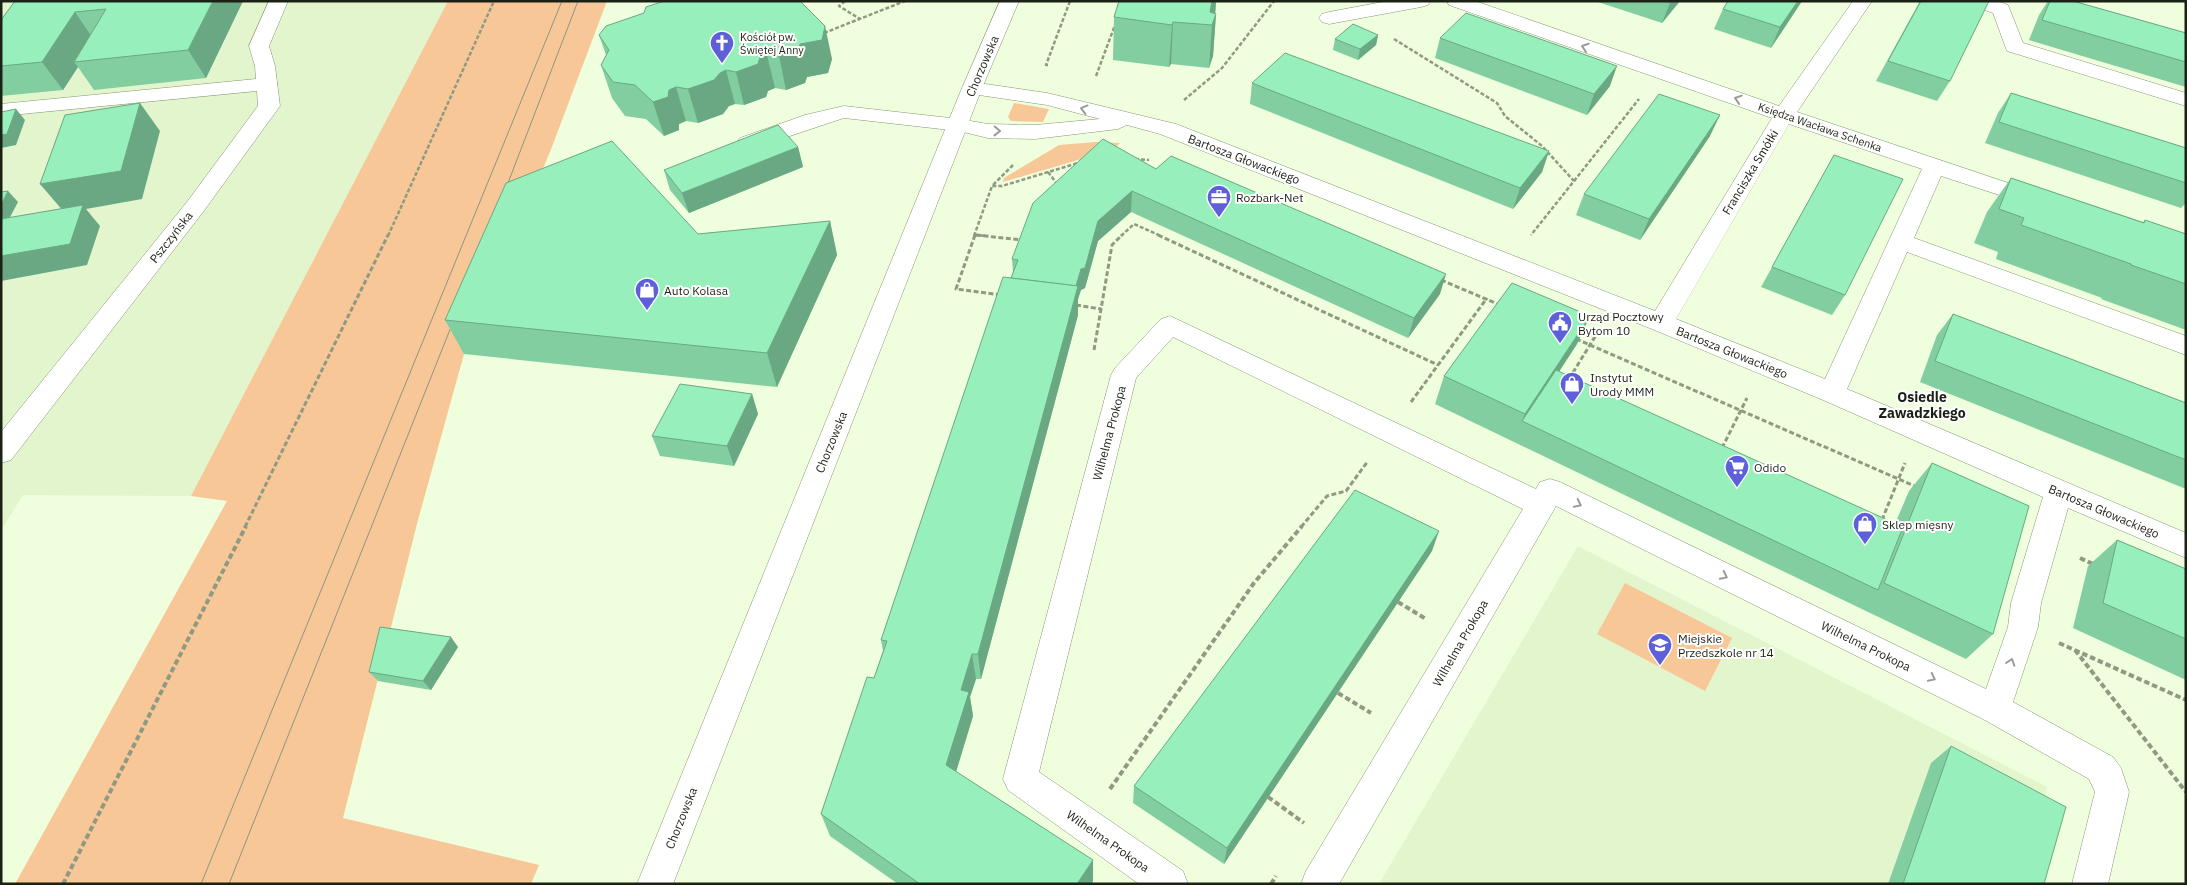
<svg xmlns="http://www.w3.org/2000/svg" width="2187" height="885" font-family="'IBM Plex Sans',sans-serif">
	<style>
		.built { fill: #e3f5cc }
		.green { fill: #f8c797 }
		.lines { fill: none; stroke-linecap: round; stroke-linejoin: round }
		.minor-casing { stroke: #879576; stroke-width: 1 }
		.major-casing { stroke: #879576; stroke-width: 1 }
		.path-far2 { stroke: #8f9a82; stroke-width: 2.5; stroke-dasharray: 4 2; stroke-linecap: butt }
		.path-far1 { stroke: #8f9a82; stroke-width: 3; stroke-dasharray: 5 2.5; stroke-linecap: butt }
		.path { stroke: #8f9a82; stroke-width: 4; stroke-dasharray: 5.5 3; stroke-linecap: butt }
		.minor { fill: #fff; fill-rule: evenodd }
		.major { fill: #fff; fill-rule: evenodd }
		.tram { stroke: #8c967e; stroke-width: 1 }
		.wall { fill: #82cea1 }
		.shaded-wall { fill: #6aa883 }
		.building { fill: #97f0bb; stroke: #6aa883 }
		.oneway { stroke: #999b96 }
		.labels { text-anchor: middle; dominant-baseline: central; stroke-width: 4; stroke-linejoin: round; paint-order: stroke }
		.far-poi-label { font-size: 11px; fill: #1c2115; stroke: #fff; text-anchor: start }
		.far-street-label { font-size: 11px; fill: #1c2115; stroke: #fff }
		.street-label { font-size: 12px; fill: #1c2115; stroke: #fff }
		.poi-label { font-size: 12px; fill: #1c2115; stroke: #fff; text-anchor: start }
		.neighbourhood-label { font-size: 14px; font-weight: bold; fill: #1c2115; stroke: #fff }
	</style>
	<rect width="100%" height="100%" fill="#effedc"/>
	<g class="built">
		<polygon points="1,1 448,1 191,496 23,495 1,530"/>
		<polygon points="1578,546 2047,787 2028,884 1379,884"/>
	</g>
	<g class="green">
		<polygon points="448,1 607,1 550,152 464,354 418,520 343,818 539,865 531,884 15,884 227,501 191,496"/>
		<polygon points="1014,103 1049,109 1043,122 1011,121 1008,117"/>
		<polygon points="1095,142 1120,143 1112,150 1003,182 1004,178 1059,145"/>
		<polygon points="1625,583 1732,638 1705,691 1597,634"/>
	</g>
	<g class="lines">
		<defs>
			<g id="minor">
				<polygon points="269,1 288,1 269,46 275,66 280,106 203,212 11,460 1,463 1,432 187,202 258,106 257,91 1,116 1,104 256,79 255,66 249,46"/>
				<polygon points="1388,1 1430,1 1428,5 1421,7 1329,24 1322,22 1319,18 1322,14 1329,12"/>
				<path d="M 1447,1 L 1475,1 L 1779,106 L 1853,1 L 1872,1 L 1797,112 L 2047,196 L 2050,201 L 2047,206 L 2039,208 L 1941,176 L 1914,238 L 2186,336 L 2186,355 L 1907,252 L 1847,389 L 2186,533 L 2186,558 L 2068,508 L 2041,603 L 2038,627 L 2013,702 L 2113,757 L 2121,768 L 2129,792 L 2108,884 L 2072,884 L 2095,792 L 2089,779 L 1983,719 L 1556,506 L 1339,884 L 1301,884 L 1306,871 L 1523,509 L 1173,337 L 1136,378 L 1039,772 L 1183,871 L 1188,884 L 1139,884 L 1008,790 L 1003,779 L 1111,375 L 1115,368 L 1161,319 L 1170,316 L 1536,489 L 1540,482 L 1550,479 L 1560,482 L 1986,689 L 2008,627 L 2011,603 L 2043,497 L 1823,400 L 1652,329 L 1160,134 L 1127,125 L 1118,129 L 1035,139 L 988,138 L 959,131 L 844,118 L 748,150 L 740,148 L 737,143 L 740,138 L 805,115 L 844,106 L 959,119 L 988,124 L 1035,125 L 1100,119 L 1047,105 L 972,94 L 965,92 L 962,88 L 965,84 L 972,82 L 1047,93 L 1176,124 L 1655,311 L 1772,118 L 1449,5 ZM 1789,124 L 1922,169 L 1825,379 L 1676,319 Z"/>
				<polygon points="1968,1 1997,1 2008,5 2023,43 2186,93 2186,106 2007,51 1993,13 1970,5"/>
			</g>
			<polygon id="major" points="1000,1 1019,1 982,88 673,884 637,884 962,88"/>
		</defs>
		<use href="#minor" class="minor-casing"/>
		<use href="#major" class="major-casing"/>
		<g class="path-far2">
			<polyline points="845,1 839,6 860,19"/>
			<polyline points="824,33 905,1"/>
			<polyline points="1394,39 1497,103 1505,116 1542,146 1574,181 1531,235"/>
			<polyline points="1048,65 1046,65 1070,1"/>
			<polyline points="1096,76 1115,25"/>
			<polyline points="1184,100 1222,68 1274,1"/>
			<polyline points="1135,159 1149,160"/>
			<polyline points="1013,165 992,186 1002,186 1078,163"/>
			<polyline points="1048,172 1058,185"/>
			<polyline points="1574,181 1639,99"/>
			<polyline points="975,235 988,236"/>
			<polyline points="388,236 494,1"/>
			<polyline points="974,236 992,186"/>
			<polyline points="1121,236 1134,224 1161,236"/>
		</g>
		<g class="path-far1">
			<polyline points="975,235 956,289 1001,295"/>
			<polyline points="976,235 1022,240"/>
			<polyline points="1158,235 1438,365"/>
			<polyline points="1441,280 1500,305"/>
			<polyline points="1076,305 1101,309"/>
			<polyline points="1576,339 1917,487"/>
			<polyline points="1094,350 1112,245 1122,235"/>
			<polyline points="1569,379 1596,335"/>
			<polyline points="1411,402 1487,298"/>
			<polyline points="1722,448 1747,398"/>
			<polyline points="1882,520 1905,463"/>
			<polyline points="245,527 388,235"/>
			<polyline points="1301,527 1327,496 1346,491 1368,461"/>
		</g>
		<g class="path">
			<polyline points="2080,558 2095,565"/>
			<polyline points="1398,602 1426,619"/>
			<polyline points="2059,643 2186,700"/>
			<polyline points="2075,650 2186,792"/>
			<polyline points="1338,693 1371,713"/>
			<polyline points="1110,789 1254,583 1302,526"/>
			<polyline points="1268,797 1304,823"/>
			<polyline points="63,884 246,526"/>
			<polyline points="1271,884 1276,876"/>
		</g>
		<use href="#minor" class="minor"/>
		<use href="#major" class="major"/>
		<g class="tram">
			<polyline points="503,196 578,1"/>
			<polyline points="201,884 562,1"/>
			<polyline points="229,884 455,317"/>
		</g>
	</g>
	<g class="wall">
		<polygon points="15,1 243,1 206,78 94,90 78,67 63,90 1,96 1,20"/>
		<polygon points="1119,1 1216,1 1215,14 1216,14 1213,56 1209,68 1171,64 1169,67 1113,60 1114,17"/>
		<polygon points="1595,1 1680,1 1662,23"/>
		<polygon points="1728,1 1802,1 1771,48 1714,29 1723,9"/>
		<polygon points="1920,1 1950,81 1937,101 1876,81"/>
		<polygon points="2048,1 2073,1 2186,33 2186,87 2029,40 2039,15"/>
		<polygon points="599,35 832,59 828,73 807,77 805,83 786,90 775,88 768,91 766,97 744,105 735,104 729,106 723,114 698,123 686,121 679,124 679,130 664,136 646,119 625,116 612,98 601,65 606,55"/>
		<polygon points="1378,35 1376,45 1358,60 1333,50 1335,39"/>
		<polygon points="1440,38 1610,86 1587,115 1435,58"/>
		<polygon points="1252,83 1549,151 1542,172 1513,209 1250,104"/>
		<polygon points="2011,93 2186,148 2186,203 2181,208 1985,143 1998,113"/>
		<polygon points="1710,136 1640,240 1576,215 1584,194"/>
		<polygon points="798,147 803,167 689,213 670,190 664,170"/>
		<polygon points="1834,155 1845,295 1832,315 1761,287"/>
		<polygon points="1156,169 1440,294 1408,338 1131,212 1098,241 1085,288 1081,290 1078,299 1078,315 981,679 976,679 970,697 973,716 956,772 1093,881 1091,884 898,884 830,836 821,814 874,678 883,651 881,640 1013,273 1012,259"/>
		<polygon points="2011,178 2143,222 2145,220 2186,234 2186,330 2101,299 2102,298 1996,259 1998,252 1974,243 1987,212"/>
		<polygon points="830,221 837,255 777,387 464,354 445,320 698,234"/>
		<polygon points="1953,314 2186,403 2186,489 1920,382 1937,335"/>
		<polygon points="1577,344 1559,372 1895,524 1909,491 1932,463 1993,634 1966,659 1435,404 1444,376"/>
		<polygon points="752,394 758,414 734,466 660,456 652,436"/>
		<polygon points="2117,540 2186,569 2186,680 2073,628 2088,566"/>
		<polygon points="1432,551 1224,864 1133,803 1134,786"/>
		<polygon points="458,647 431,690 378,681 369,672"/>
		<polygon points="1951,746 2044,884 1888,884 1931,763"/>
	</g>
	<g class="shaded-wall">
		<polygon points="213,1 243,1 206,78 188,50"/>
		<polygon points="1212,1 1216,1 1215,17 1216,14 1213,56 1209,68 1212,25 1210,12"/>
		<polygon points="1671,1 1680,1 1662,23 1670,3"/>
		<polygon points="1798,1 1802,1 1771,48 1780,27"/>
		<polygon points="75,12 94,40 74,62 78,67 63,90 42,62"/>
		<polygon points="1173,22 1171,64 1169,67 1172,25"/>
		<polygon points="825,26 832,59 828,73 807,77 805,83 786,90 779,56"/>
		<polygon points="1378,35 1376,45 1358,60 1360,49"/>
		<polygon points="767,55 775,88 768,91 766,97 744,105 736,72 760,57"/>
		<polygon points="1617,66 1610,86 1587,115 1594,94"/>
		<polygon points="726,70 735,104 729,106 723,114 698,123 688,89"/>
		<polygon points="676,87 686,121 679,124 679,130 664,136 653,102 669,90"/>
		<polygon points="140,103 160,131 142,199 86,209 100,226 87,265 1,281 1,256 64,212 40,184"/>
		<polygon points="16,109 25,120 16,145 1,148 1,135"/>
		<polygon points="1720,115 1710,136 1640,240 1649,219"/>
		<polygon points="798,147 803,167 689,213 682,193"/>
		<polygon points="1549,151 1542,172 1513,209 1520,188"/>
		<polygon points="8,191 18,202 9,219 1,221 1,205"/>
		<polygon points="1132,191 1131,212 1098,241 1085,288 1081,290 1078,299 1078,315 981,679 978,654 1073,293 1081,269 1098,221"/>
		<polygon points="830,221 837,255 777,387 767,353"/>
		<polygon points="1446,274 1440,294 1408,338 1414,318"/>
		<polygon points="1590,316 1577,344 1525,423 1522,421 1525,414"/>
		<polygon points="752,394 758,414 734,466 727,446"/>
		<polygon points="1439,531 1432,551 1224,864 1227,848"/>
		<polygon points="451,637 458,647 431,690 423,681"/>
		<polygon points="972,654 976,679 970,697 973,716 951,788 946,765 961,690"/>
		<polygon points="1093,860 1093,881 1091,884 1077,884"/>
	</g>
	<g class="building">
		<polygon points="15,1 213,1 188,50 74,62 106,9 75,12 42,62 1,66 1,20"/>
		<polygon points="664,1 800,1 825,26 822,40 800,44 798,49 779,56 767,55 760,57 758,64 736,72 726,70 720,73 714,80 688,89 676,87 669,90 668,97 653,102 635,85 613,82 601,65 609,50 599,35 606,26 644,13 646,7"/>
		<polygon points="1119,1 1212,1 1210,12 1216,14 1212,25 1173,22 1172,25 1114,17"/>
		<polygon points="1663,1 1671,1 1670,3"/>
		<polygon points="1728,1 1798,1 1780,27 1723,9"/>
		<polygon points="1921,1 1989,1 1950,81 1888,61"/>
		<polygon points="2050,1 2073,1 2186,33 2186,62 2042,20"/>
		<polygon points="1466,13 1617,66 1594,94 1440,38"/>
		<polygon points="1353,24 1378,35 1360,49 1335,39"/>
		<polygon points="1285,53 1549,151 1520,188 1252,83"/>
		<polygon points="2011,93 2186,148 2186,183 1999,122"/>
		<polygon points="1659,94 1720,115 1649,219 1584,194"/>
		<polygon points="140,103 121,171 40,184 65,115"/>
		<polygon points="16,109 7,134 1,135 1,112"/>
		<polygon points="778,125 798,147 682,193 664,170"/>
		<polygon points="1103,139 1156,169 1171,156 1446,274 1414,318 1132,191 1098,221 1085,268 1081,269 1076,286 1011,278 1018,260 1012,259 1033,203"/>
		<polygon points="612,141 698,234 830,221 767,353 445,320 506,183"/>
		<polygon points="1834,155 1903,179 1845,295 1772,267"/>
		<polygon points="2011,178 2144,223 2145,220 2186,234 2186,284 2131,265 2131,264 2021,225 2024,218 1999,209"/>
		<polygon points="8,191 1,205 1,192"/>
		<polygon points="83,205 70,244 1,256 1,219"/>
		<polygon points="1003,277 1078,286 978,654 972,654 961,690 969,692 946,765 1093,860 1077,884 920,884 821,814 867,677 874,678 887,641 881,640"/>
		<polygon points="1512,283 1590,316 1525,414 1444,376"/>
		<polygon points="1953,314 2186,403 2186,460 1935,361"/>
		<polygon points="1556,370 1903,527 1878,590 1522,421"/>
		<polygon points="680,384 752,394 727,446 652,436"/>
		<polygon points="1932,463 2029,506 1993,634 1884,583"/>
		<polygon points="1355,490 1439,531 1227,848 1134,786"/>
		<polygon points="2117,540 2186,569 2186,639 2103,603"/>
		<polygon points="380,627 451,637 423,681 369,672"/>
		<polygon points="1951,746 2066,807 2044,884 1903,884"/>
	</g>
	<defs><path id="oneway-chevron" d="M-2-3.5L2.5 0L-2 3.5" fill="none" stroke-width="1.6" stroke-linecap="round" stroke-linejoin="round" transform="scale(1.25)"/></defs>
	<g class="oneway">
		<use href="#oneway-chevron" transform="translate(1585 47) rotate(-161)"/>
		<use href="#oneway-chevron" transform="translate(1738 99) rotate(-162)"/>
		<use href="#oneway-chevron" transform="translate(1084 109) rotate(-165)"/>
		<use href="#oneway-chevron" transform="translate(997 131) rotate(1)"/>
		<use href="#oneway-chevron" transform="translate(1578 504) rotate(26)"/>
		<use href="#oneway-chevron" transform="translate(1724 576) rotate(26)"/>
		<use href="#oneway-chevron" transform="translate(2011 662) rotate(-72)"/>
		<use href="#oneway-chevron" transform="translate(1932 678) rotate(26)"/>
	</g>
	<defs>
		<symbol id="church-pin" viewBox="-11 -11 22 30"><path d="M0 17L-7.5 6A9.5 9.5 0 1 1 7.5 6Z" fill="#5d60d8" stroke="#fff"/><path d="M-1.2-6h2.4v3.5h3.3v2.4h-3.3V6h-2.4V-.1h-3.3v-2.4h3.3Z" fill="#fff"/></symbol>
		<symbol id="office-pin" viewBox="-11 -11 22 30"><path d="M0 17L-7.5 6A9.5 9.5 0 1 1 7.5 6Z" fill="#5d60d8" stroke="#fff"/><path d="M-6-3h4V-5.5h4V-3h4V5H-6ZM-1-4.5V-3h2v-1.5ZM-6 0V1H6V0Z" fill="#fff"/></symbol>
		<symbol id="shop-pin" viewBox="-11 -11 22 30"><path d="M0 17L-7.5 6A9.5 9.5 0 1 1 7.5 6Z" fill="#5d60d8" stroke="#fff"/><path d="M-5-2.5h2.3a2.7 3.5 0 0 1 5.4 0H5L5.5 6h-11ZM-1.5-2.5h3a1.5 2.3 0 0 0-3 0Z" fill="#fff"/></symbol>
		<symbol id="civic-pin" viewBox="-11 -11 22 30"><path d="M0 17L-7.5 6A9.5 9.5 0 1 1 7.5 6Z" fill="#5d60d8" stroke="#fff"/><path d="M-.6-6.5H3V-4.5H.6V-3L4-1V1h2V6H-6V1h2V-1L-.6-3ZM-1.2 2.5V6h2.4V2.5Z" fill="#fff"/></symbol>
		<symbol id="supermarket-pin" viewBox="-11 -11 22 30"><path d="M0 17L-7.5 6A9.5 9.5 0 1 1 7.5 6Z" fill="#5d60d8" stroke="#fff"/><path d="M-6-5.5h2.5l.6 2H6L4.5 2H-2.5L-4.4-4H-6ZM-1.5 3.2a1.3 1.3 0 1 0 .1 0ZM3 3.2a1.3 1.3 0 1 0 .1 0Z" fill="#fff"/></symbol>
		<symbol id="school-pin" viewBox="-11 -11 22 30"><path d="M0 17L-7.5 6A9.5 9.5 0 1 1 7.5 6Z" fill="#5d60d8" stroke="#fff"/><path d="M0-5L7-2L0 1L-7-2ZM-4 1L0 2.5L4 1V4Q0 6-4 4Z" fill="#fff"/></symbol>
	</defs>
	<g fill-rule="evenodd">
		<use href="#church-pin" x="708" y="29" width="28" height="38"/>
		<use href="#office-pin" x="1205" y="183" width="28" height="38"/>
		<use href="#shop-pin" x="633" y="276" width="28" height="38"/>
		<use href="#civic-pin" x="1546" y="309" width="28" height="38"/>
		<use href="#shop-pin" x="1558" y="370" width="28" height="38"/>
		<use href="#supermarket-pin" x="1723" y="453" width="28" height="38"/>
		<use href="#shop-pin" x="1851" y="510" width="28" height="38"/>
		<use href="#school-pin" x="1646" y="631" width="28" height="38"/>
	</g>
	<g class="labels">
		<g class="far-poi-label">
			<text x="740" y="37">Kościół pw.<tspan x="740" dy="13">Świętej Anny</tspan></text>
		</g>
		<g class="far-street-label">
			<text transform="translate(1820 127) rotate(19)">Księdza Wacława Schenka</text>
		</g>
		<g class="street-label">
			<text transform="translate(982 66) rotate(-67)">Chorzowska</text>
			<text transform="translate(1244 159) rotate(21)">Bartosza Głowackiego</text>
			<text transform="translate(1750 172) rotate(-59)">Franciszka Smółki</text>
			<text transform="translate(171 237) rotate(-52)">Pszczyńska</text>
			<text transform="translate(1732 352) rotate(22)">Bartosza Głowackiego</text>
			<text transform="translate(1109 433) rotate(-75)">Wilhelma Prokopa</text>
			<text transform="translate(831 442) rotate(-68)">Chorzowska</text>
			<text transform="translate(2104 511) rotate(23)">Bartosza Głowackiego</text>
			<text transform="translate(1460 643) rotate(-60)">Wilhelma Prokopa</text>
			<text transform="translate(1866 646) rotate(26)">Wilhelma Prokopa</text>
			<text transform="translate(681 818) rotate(-68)">Chorzowska</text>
			<text transform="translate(1108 841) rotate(35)">Wilhelma Prokopa</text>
		</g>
		<g class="poi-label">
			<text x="1236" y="197">Rozbark-Net</text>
			<text x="664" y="290">Auto Kolasa</text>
			<text x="1578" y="316">Urząd Pocztowy<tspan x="1578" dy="14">Bytom 10</tspan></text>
			<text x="1590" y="377">Instytut<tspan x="1590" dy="14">Urody MMM</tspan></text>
			<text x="1754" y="467">Odido</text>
			<text x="1882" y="524">Sklep mięsny</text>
			<text x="1678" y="638">Miejskie<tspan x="1678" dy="14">Przedszkole nr 14</tspan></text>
		</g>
		<g class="neighbourhood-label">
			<text x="1922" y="397">Osiedle<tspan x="1922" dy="16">Zawadzkiego</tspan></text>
		</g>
	</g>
	<rect width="2187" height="885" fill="none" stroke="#1c2115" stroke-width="5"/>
</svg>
